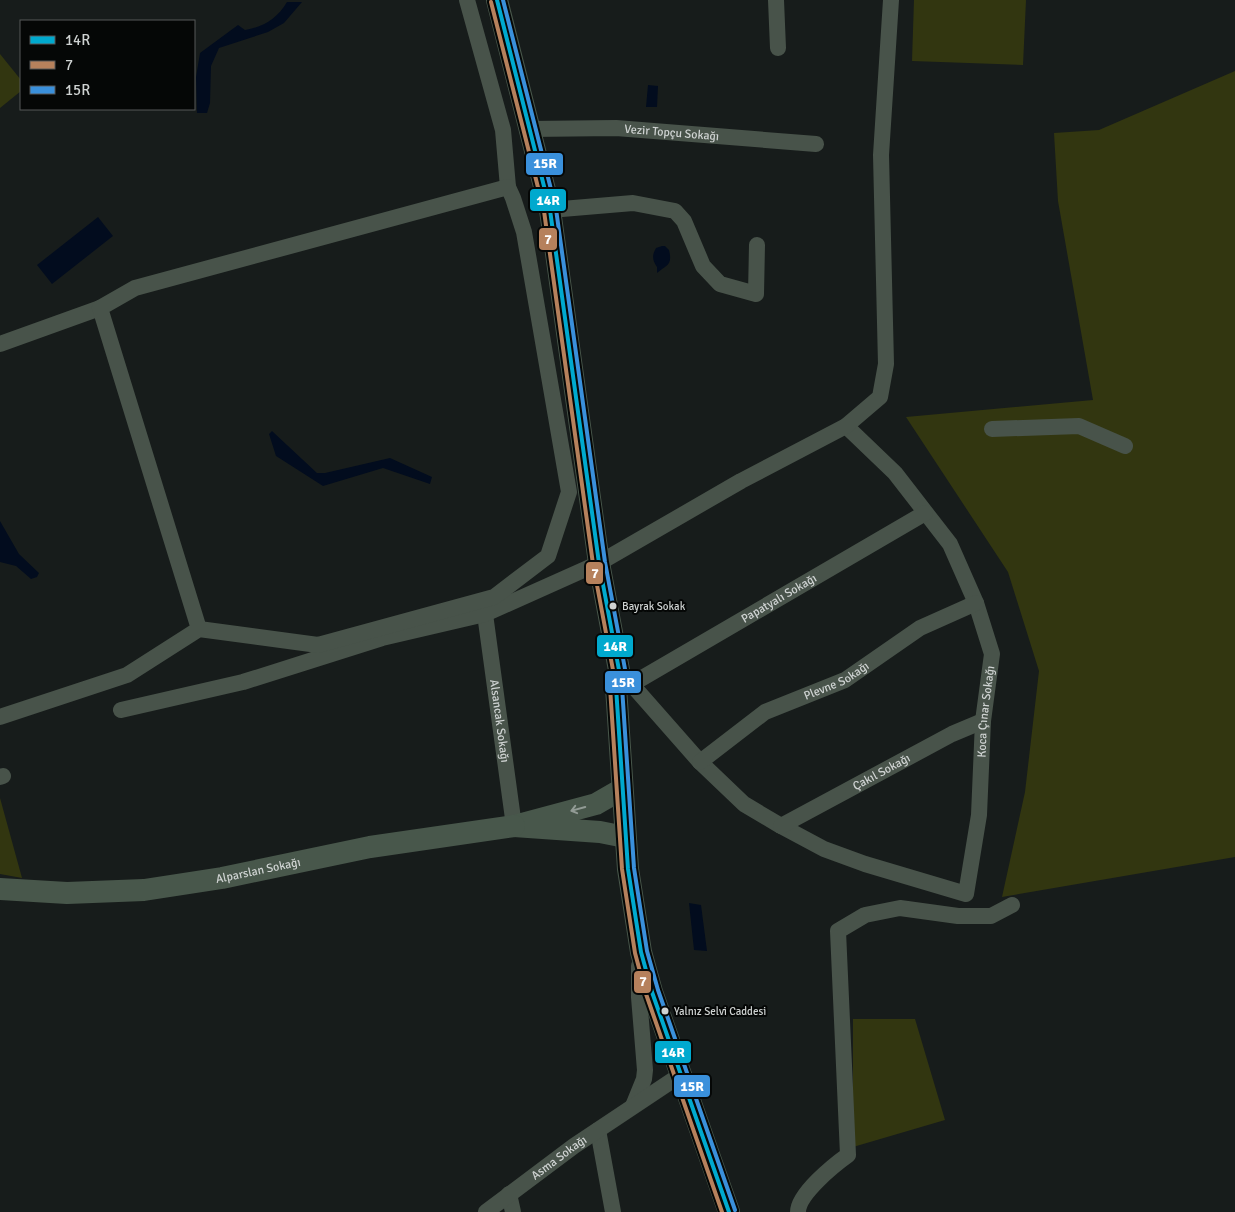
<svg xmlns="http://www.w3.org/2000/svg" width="1235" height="1212" font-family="Signika,sans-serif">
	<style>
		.green { fill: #323610 }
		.water { fill: #020c1e }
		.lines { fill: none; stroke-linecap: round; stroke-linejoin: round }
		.street { stroke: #48534a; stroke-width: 16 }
		.secondary { stroke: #48574b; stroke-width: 22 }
		.bus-1-casing { stroke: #050706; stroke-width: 8 }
		.bus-2-casing { stroke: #050706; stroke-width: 8 }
		.bus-3-casing { stroke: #050706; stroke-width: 8 }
		.bus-1 { stroke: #00a9ce; stroke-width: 4 }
		.bus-2 { stroke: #b6815c; stroke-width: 4 }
		.bus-3 { stroke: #3a90db; stroke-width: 4 }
		.oneway { stroke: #929b95 }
		.bus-dot { fill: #cfd3d2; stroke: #050706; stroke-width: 2 }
		.labels { text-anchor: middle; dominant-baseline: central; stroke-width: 4; stroke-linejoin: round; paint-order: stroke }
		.bus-label { font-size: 11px; fill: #cfd3d2; stroke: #050706; text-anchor: start }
		.street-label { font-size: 12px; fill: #cfd3d2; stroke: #050706 }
		.line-badge { stroke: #050706; stroke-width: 2 }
		.badge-label { font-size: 14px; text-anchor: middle; font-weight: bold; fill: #fff }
	</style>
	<rect width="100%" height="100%" fill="#171c1b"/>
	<g class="green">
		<polygon points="914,0 1026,0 1023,65 912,61"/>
		<polygon points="0,54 21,80 21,91 0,108"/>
		<polygon points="1235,71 1235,857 1002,897 1025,792 1039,671 1008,572 906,417 1093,400 1058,201 1054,133 1099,130"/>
		<polygon points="0,798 22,878 0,874"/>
		<polygon points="853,1019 915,1019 945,1120 853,1147"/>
	</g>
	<g class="water">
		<path d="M 287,2 L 302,2 L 284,23 L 268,32 L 219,48 L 211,66 L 210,103 L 207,113 L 197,113 L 196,77 L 200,53 L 238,25 L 245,30 C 263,27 277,19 287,2 Z"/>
		<polygon points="648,85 658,86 657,107 646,107"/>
		<polygon points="98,217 113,236 52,284 37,265"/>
		<path d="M 662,246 L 665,246 L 669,250 C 673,266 666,265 657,273 L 657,267 C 652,260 652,255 656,248 Z"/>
		<polygon points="272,431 317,473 325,473 390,458 432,477 430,484 383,468 323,486 276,456 269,434"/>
		<polygon points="0,521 19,554 39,573 37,577 31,579 16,566 0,562"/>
		<polygon points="689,903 701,905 707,951 694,950"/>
	</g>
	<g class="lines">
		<g class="street">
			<polyline points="467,0 503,130 508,187"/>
			<polyline points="776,0 778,48"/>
			<path id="s1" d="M 530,129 L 616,128 L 816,144"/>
			<polyline points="550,210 633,203 675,211 684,221 703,266 720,284 756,294 757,245"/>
			<polyline points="0,344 100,308"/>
			<polyline points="992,429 1079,426 1125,446"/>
			<path id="s2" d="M 485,614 L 514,826"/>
			<path id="s3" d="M 619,670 L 700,762 L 744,804 L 781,826 L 824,849 L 865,864 L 966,894 L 979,815 L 983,721 L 992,654 L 976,603 L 950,544 L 895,473 L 846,426"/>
			<path id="s4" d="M 632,684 L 925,513"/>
			<polyline points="121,710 243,682 382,638 485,614 599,563 741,481 846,426 880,397 886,364 881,155 891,0"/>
			<polyline points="0,717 127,675 199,629 318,645 494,597 548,556 569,492 524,232 513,198 508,187 135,288 100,308 199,629"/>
			<path id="s5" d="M 700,762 L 765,712 L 845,680 L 920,628 L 976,603"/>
			<polyline points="0,777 3,776"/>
			<path id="s6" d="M 781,826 L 952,734 L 983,721"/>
			<polyline points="633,1106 644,1079 645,1070 639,997 639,966"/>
			<polyline points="598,1130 613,1212"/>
			<polyline points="509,1194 513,1212"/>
			<path id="s7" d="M 486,1212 L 574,1146 L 682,1074"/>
			<path d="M 798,1212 C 798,1194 834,1165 848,1155 L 838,931 L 865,915 L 900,908 L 958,916 L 991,916 L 1012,905"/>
		</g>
		<g class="secondary">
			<polyline points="497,0 550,210 599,563 619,670 616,687 628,869 641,952 652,992 729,1212"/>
			<polyline points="622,789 596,804 514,826 600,832 625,837"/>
			<path id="s8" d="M 0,889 L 67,893 L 144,890 L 222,878 L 370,847 L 514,826"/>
		</g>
		<defs>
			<polyline id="bus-1" points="497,0 550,210 599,563 619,670 616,687 628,869 641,952 652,992 729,1212"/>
			<polyline id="bus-2" points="491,2 544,211 593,564 613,670 610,687 622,869 635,953 646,994 722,1212"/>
			<polyline id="bus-3" points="503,0 556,209 605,562 625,669 622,687 634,868 647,951 658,990 735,1210"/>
		</defs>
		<use href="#bus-1" class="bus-1-casing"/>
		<use href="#bus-2" class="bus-2-casing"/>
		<use href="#bus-3" class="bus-3-casing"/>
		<use href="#bus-1" class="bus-1"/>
		<use href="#bus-2" class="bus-2"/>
		<use href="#bus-3" class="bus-3"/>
	</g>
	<defs><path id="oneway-shaft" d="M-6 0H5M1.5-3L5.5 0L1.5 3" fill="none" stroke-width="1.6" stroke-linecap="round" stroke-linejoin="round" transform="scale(1.25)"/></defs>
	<use class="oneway" href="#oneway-shaft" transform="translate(578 809) rotate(165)"/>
	<g class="bus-dot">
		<circle cx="613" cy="606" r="4.5"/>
		<circle cx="665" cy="1011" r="4.5"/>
	</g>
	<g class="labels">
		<g class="bus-label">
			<text x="622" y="606">Bayrak Sokak</text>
			<text x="674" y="1011">Yalnız Selvi Caddesi</text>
		</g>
		<g class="street-label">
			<text stroke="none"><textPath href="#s1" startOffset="142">Vezir Topçu Sokağı</textPath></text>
			<text stroke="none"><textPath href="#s4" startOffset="170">Papatyalı Sokağı</textPath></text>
			<text stroke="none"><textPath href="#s5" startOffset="160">Plevne Sokağı</textPath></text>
			<text stroke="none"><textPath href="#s3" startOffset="608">Koca Çınar Sokağı</textPath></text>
			<text stroke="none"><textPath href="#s2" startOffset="108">Alsancak Sokağı</textPath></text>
			<text stroke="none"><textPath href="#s6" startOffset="114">Çakıl Sokağı</textPath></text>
			<text stroke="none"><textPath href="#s8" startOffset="260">Alparslan Sokağı</textPath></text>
			<text stroke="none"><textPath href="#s7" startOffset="91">Asma Sokağı</textPath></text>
		</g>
	</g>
	<g class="line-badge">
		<rect x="525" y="152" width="39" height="24" rx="5" fill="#3a90db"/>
		<rect x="529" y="188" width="38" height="24" rx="5" fill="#00a9ce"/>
		<rect x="538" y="227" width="20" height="24" rx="5" fill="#b6815c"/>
		<rect x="585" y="561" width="19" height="24" rx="5" fill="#b6815c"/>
		<rect x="596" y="634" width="38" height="24" rx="5" fill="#00a9ce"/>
		<rect x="604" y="670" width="38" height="24" rx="5" fill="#3a90db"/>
		<rect x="633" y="970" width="19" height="24" rx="5" fill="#b6815c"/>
		<rect x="654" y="1040" width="38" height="24" rx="5" fill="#00a9ce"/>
		<rect x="673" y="1074" width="38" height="24" rx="5" fill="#3a90db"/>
	</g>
	<g class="badge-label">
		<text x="545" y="168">15R</text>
		<text x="548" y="205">14R</text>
		<text x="548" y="244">7</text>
		<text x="595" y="578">7</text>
		<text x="615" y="651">14R</text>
		<text x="623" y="687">15R</text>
		<text x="643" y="986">7</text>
		<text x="673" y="1057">14R</text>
		<text x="692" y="1091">15R</text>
	</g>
	<rect x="20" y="20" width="175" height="90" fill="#050706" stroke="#565958"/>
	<rect x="30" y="36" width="25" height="8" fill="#00a9ce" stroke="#565958"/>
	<text x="65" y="45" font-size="15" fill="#cfd3d2">14R</text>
	<rect x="30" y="61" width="25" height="8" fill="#b6815c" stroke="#565958"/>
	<text x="65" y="70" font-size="15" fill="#cfd3d2">7</text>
	<rect x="30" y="86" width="25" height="8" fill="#3a90db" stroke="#565958"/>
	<text x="65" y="95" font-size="15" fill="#cfd3d2">15R</text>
</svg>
